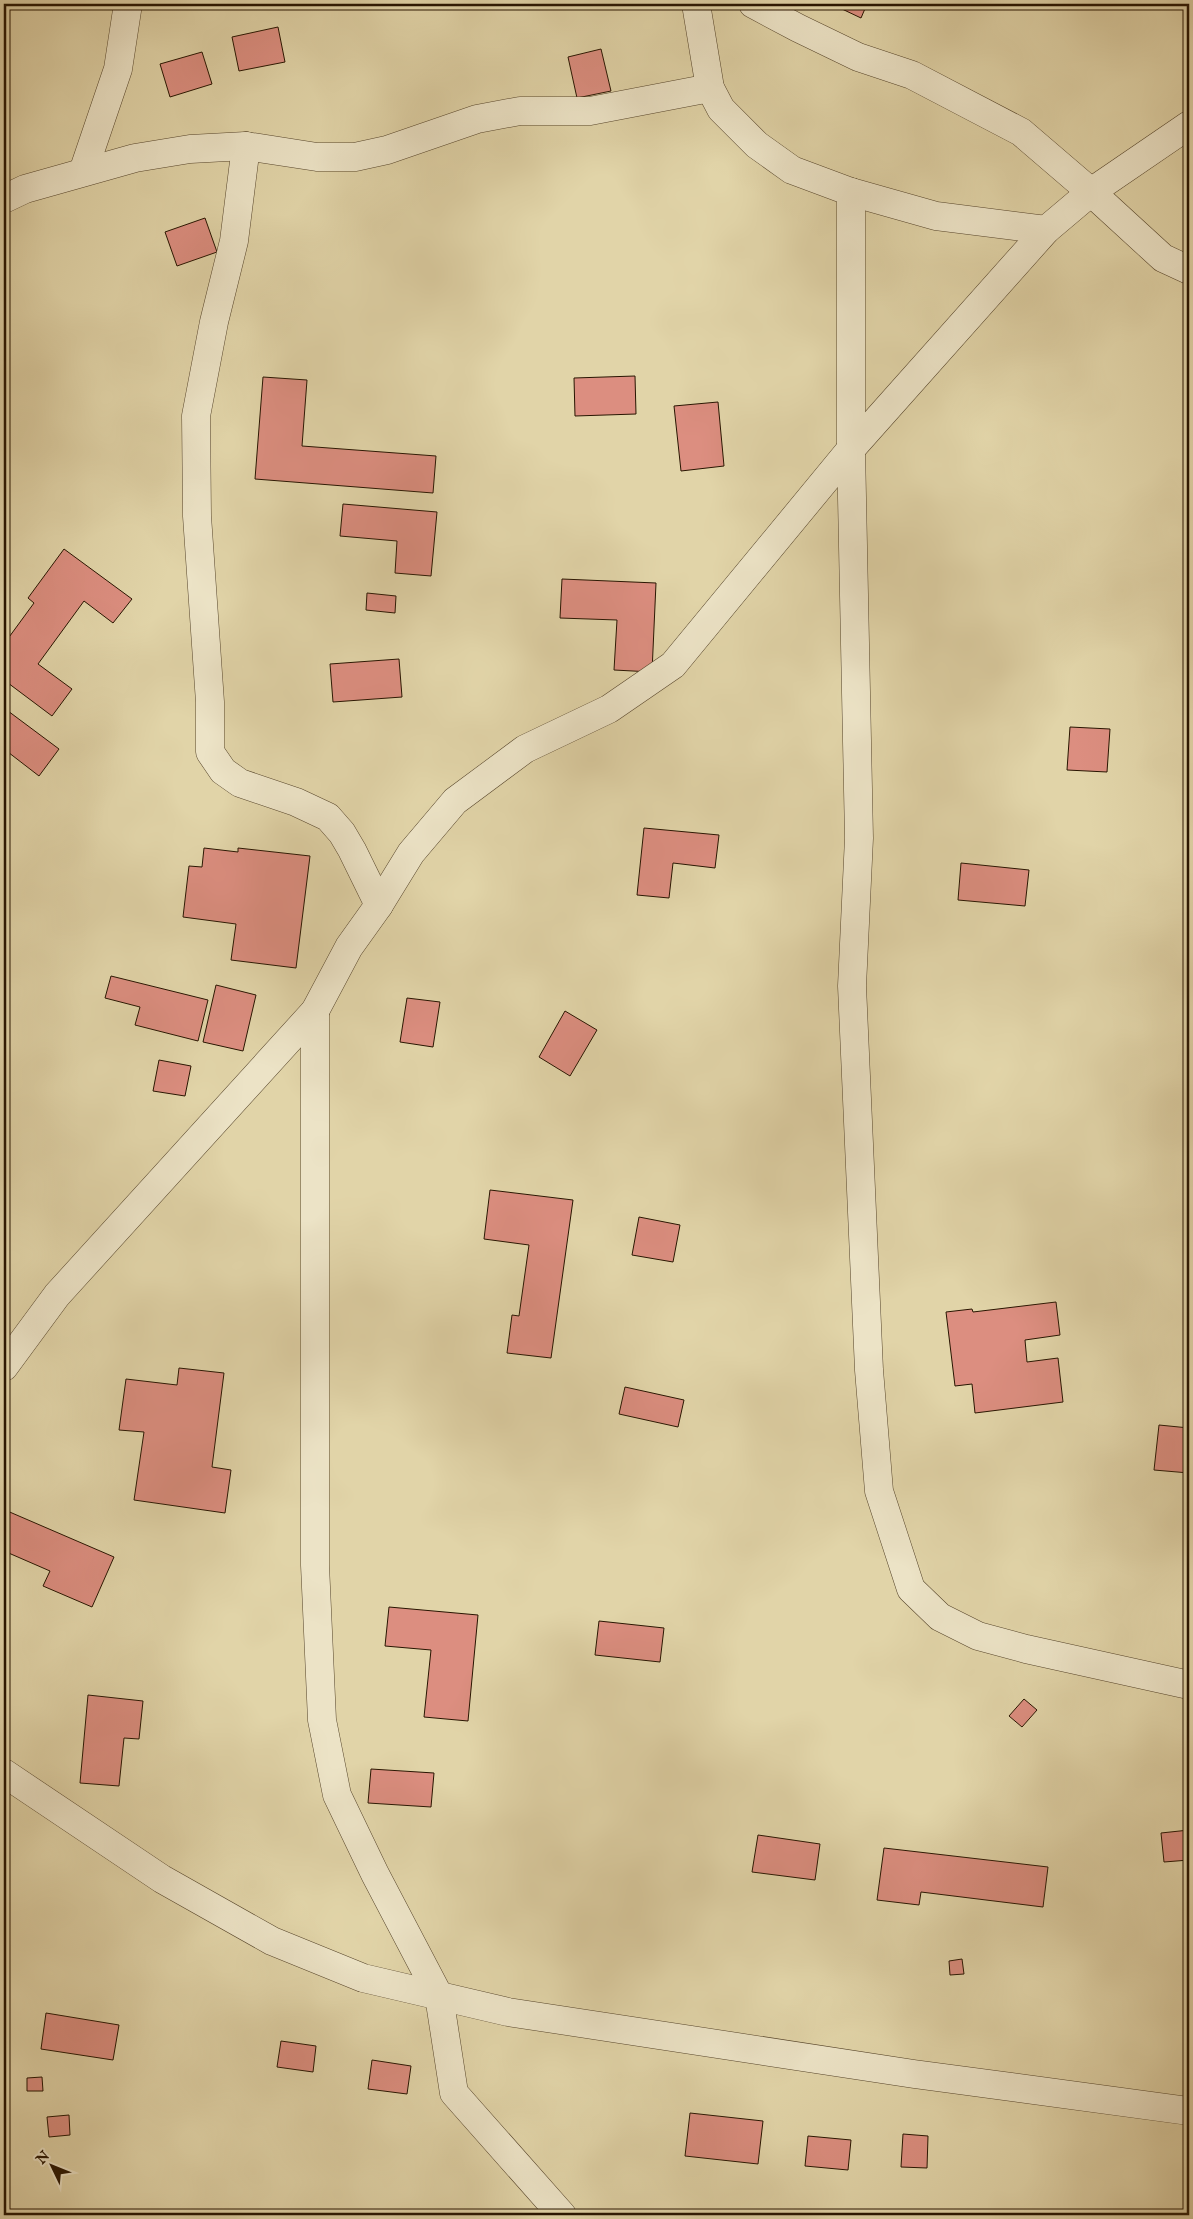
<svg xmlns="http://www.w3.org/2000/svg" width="1193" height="2219" font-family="'IM FELL English',serif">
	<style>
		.building { fill: #dc8e80; stroke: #281501 }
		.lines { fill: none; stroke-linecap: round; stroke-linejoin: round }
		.minor-casing { stroke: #56452b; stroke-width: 29 }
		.minor { stroke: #ece3c6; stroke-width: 28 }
	</style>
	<rect width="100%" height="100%" fill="#e1d4a8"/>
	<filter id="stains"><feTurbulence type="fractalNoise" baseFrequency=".004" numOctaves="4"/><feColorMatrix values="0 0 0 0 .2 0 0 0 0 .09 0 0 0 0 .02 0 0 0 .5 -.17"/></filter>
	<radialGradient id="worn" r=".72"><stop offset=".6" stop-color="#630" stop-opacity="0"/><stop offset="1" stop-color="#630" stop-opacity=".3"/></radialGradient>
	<g class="building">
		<polygon points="845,4 867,4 861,18 842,9"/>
		<polygon points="278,27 285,62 239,71 232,37"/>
		<polygon points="601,49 611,91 577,98 568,57"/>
		<polygon points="202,52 212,84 170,97 160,64"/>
		<polygon points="205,218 217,252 177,266 165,232"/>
		<polygon points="635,376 636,414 575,416 574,378"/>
		<polygon points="263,377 307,380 302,446 436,456 433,493 255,479"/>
		<polygon points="718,402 724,466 681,471 674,406"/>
		<polygon points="343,504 437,512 431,576 395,573 397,541 340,536"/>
		<polygon points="64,549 132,599 113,623 84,601 38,664 72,689 52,716 4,680 4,644 34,603 28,598"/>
		<polygon points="562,579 656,583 652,672 614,670 617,620 560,618"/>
		<polygon points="367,593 396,596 395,613 366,610"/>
		<polygon points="399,659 402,697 333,702 330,664"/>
		<polygon points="4,708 59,749 39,776 4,749"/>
		<polygon points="1070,727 1110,729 1107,772 1067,770"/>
		<polygon points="644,828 719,835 715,868 673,863 669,898 637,895"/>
		<polygon points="204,848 238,852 238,848 310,856 296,968 231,960 236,924 183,917 189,866 202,867"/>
		<polygon points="961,863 1029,870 1025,906 958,900"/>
		<polygon points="111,976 208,1000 198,1041 135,1025 140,1007 105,998"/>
		<polygon points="216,985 256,995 243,1051 203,1042"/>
		<polygon points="407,998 440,1002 433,1047 400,1042"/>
		<polygon points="565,1011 597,1030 570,1076 539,1057"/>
		<polygon points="159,1060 191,1066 185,1096 153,1091"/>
		<polygon points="490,1190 573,1200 551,1358 507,1353 512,1315 519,1316 529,1245 484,1239"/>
		<polygon points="639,1217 680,1225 673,1262 632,1255"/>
		<polygon points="1056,1302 1060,1335 1025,1340 1027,1362 1058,1358 1063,1402 975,1413 972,1384 955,1386 946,1312 972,1309 973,1312"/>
		<polygon points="179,1368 224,1373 212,1467 231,1470 225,1513 134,1500 144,1432 119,1430 126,1379 177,1385"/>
		<polygon points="625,1387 684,1400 678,1427 619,1414"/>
		<polygon points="1159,1425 1189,1428 1189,1473 1154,1470"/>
		<polygon points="5,1510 114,1557 92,1607 43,1586 50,1571 4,1551"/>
		<polygon points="389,1607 478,1615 468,1721 424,1717 431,1650 385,1646"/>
		<polygon points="599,1621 664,1628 660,1662 595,1655"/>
		<polygon points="88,1695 143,1701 139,1739 124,1738 119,1786 80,1783"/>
		<polygon points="1024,1699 1037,1710 1022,1727 1009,1716"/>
		<polygon points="371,1769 434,1773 431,1807 368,1803"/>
		<polygon points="1189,1830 1189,1860 1164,1862 1161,1833"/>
		<polygon points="758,1835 820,1844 815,1880 752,1872"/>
		<polygon points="884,1848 1048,1867 1043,1907 921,1892 919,1905 877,1900"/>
		<polygon points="962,1959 964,1974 950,1975 949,1961"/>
		<polygon points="46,2013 119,2025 113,2060 41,2049"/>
		<polygon points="281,2041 316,2046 313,2072 277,2067"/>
		<polygon points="372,2060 411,2066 407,2094 368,2089"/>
		<polygon points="42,2077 43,2091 27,2091 27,2078"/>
		<polygon points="690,2113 763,2121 758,2164 685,2156"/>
		<polygon points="69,2115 70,2135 49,2137 47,2117"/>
		<polygon points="903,2134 928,2136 927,2168 901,2167"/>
		<polygon points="808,2136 851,2140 848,2170 805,2166"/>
	</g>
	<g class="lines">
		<defs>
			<g id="minor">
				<polyline points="696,4 710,88 721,109 757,145 792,170 851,192 936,216 1046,230"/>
				<polyline points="753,4 798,28 858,57 912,75 1021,132 1091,192 1163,258 1189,270"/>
				<polyline points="246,146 234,241 214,322 196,416 197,516 210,702 210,752 223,771 240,783 296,802 328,817 342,833 352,850 379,905"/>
				<polyline points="83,172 118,69 128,4"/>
				<polyline points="851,192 851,449 859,838 852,986 869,1370 879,1491 911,1589 940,1617 978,1636 1026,1649 1189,1685"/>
				<polyline points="4,199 25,189 135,158 190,149 246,146 317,157 355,157 387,150 477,119 520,111 590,111 710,88"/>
				<polyline points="315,1011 315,1565 322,1720 337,1795 375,1874 439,1996 454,2093 562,2215"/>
				<polyline points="4,1367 57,1295 315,1011 349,947 379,905 411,853 455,801 525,749 609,709 673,665 851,449 1046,230 1091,192 1189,125"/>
				<polyline points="4,1773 162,1879 272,1941 363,1978 508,2012 914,2074 1189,2111"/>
			</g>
		</defs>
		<use href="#minor" class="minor-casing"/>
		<use href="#minor" class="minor"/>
	</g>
	<rect width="1193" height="2219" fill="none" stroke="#e1d4a8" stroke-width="20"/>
	<rect x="5" y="5" width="1183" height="2209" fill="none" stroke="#281501" stroke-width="2.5"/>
	<rect x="10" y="10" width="1173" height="2199" fill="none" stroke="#281501"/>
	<g transform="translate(52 2166) rotate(313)" stroke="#ece3c6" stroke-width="4" paint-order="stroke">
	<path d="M0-4L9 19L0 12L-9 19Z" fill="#281501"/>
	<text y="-8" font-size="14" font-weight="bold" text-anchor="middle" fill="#281501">N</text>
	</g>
	<rect width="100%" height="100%" filter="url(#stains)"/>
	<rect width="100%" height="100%" fill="url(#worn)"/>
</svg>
